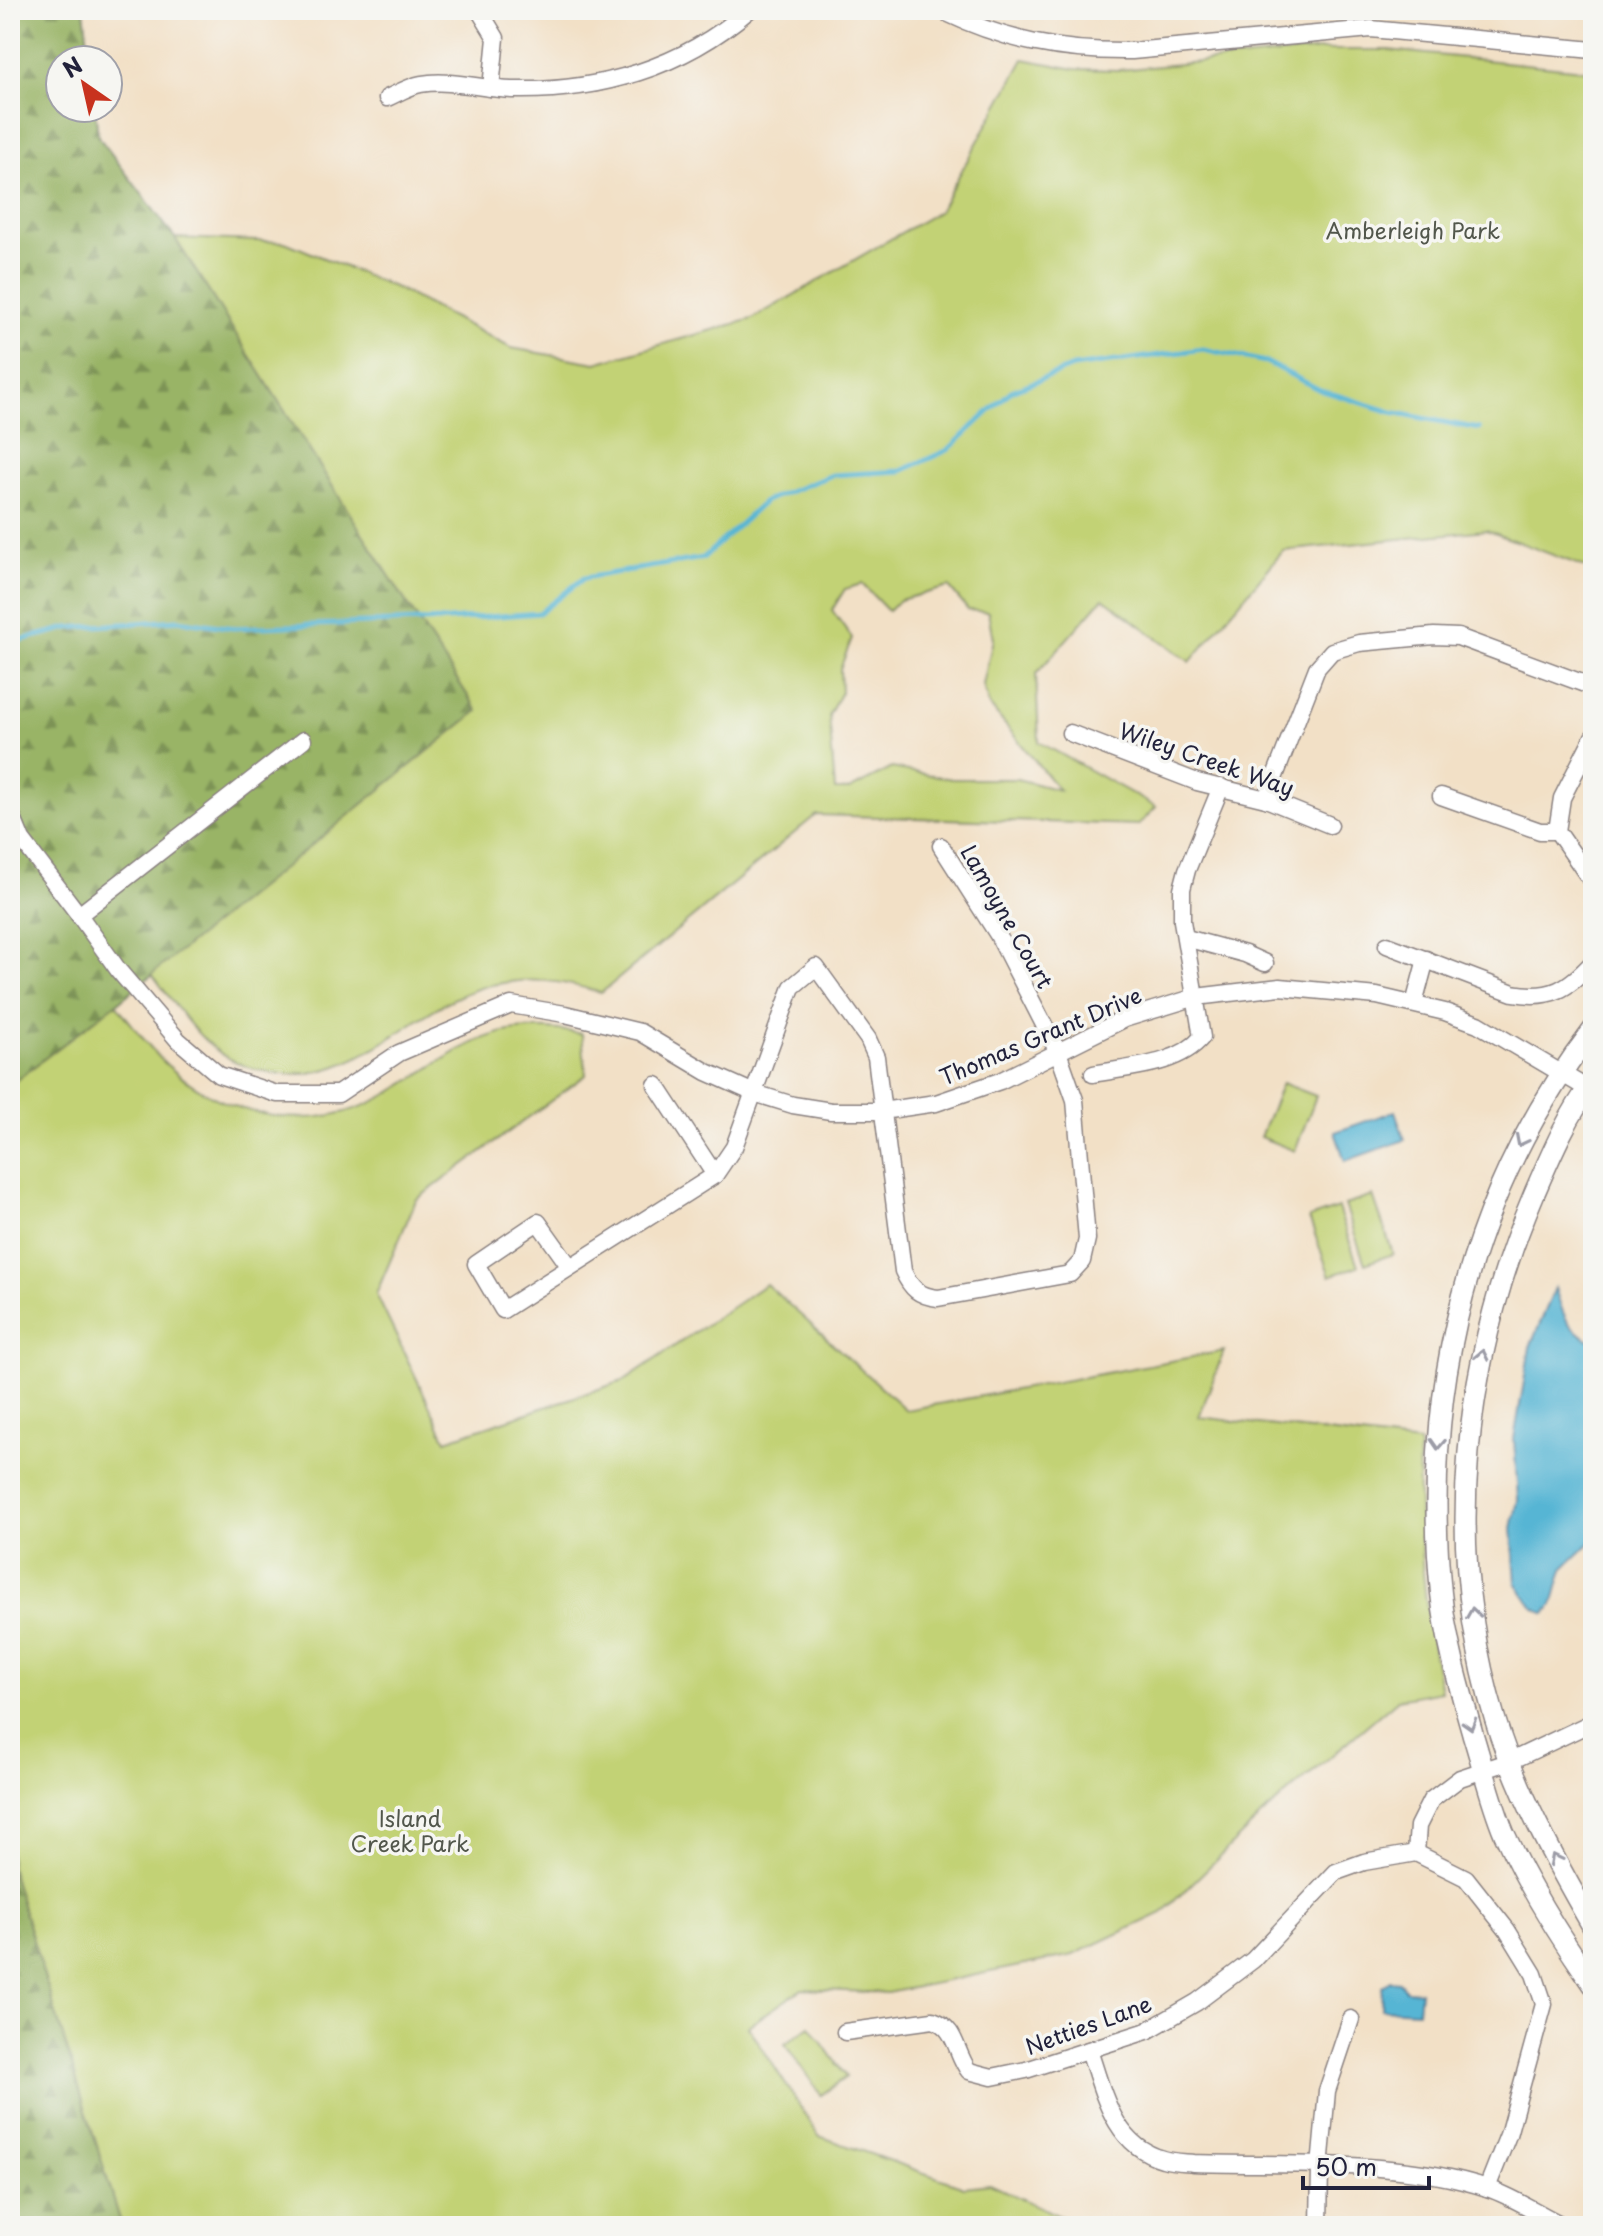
<svg xmlns="http://www.w3.org/2000/svg" width="1603" height="2236" font-family="'Playpen Sans',sans-serif">
	<style>
		.forest { fill: url(#forest-firs); stroke: #5e6b50; stroke-width: 2 }
		.park { fill: #c2d274; stroke: #727a58; stroke-width: 2; fill-rule: evenodd }
		.water { fill: #56b5d4; stroke: #3c6c88; stroke-width: 2 }
		.lines { fill: none; stroke-linecap: round; stroke-linejoin: round }
		.stream { stroke: #56b5d4; stroke-width: 5 }
		.minor-casing { stroke: #8a8180; stroke-width: 19 }
		.tertiary-casing { stroke: #8a8180; stroke-width: 23 }
		.minor { stroke: #fff; stroke-width: 16 }
		.tertiary { stroke: #fff; stroke-width: 20 }
		.oneway { stroke: #9c9ca7 }
		.labels { text-anchor: middle; dominant-baseline: central; stroke-width: 7; stroke-linejoin: round; paint-order: stroke }
		.park-label { font-size: 22px; fill: #52574c; stroke: #f6f6f2 }
		.street-label { font-size: 22px; fill: #22223b; stroke: #f6f6f2 }
	</style>
	<defs>
		<pattern id="forest-firs" width="22" height="20" patternUnits="userSpaceOnUse" patternTransform="scale(2)"><rect width="22" height="20" fill="#99b466"/><path d="M5 1l3.5 6h-7zM16 11l3.5 6h-7z" fill="#7c9255"/></pattern>
	</defs>
	<rect width="100%" height="100%" fill="#f6f6f2"/>
	<filter id="ink" filterUnits="userSpaceOnUse"><feTurbulence type="fractalNoise" baseFrequency=".0125" numOctaves="2"/><feDisplacementMap in="SourceGraphic" scale="16" xChannelSelector="R" yChannelSelector="G"/><feConvolveMatrix kernelMatrix="1 2 1 2 8 2 1 2 1" color-interpolation-filters="sRGB"/></filter>
	<filter id="wash" filterUnits="userSpaceOnUse"><feTurbulence type="fractalNoise" baseFrequency=".006" numOctaves="4" result="noise"/><feDisplacementMap in="SourceGraphic" scale="32" xChannelSelector="R" yChannelSelector="G"/><feGaussianBlur stdDeviation="1.8" result="paint"/><feColorMatrix in="noise" values="0 0 0 0 0 0 0 0 0 0 0 0 0 0 0 0 0 1.4 0 .05"/><feComposite in="paint" operator="in"/></filter>
	<g filter="url(#wash)">
		<rect width="100%" height="100%" fill="#f2e0c6"/>
		<g class="forest">
			<polygon points="10,10 84,10 90,60 60,60 60,108 95,108 98,136 175,238 401,594 478,711 116,1004 10,1085"/>
			<polygon points="10,1866 122,2226 10,2226"/>
		</g>
		<g class="park">
			<path d="M 1321,50 L 1388,50 L 1593,71 L 1593,570 L 1486,530 L 1283,551 L 1190,662 L 1103,598 L 1036,674 L 1039,742 L 1156,807 L 1139,825 L 816,815 L 601,993 C 563,980 527,976 487,986 C 414,1005 364,1080 283,1074 C 259,1072 234,1064 215,1049 C 190,1029 172,1000 152,974 L 478,711 L 401,594 L 175,238 L 285,242 L 396,288 L 511,348 L 596,363 L 752,319 L 939,211 L 1024,59 L 1075,69 L 1119,70 ZM 862,584 L 888,611 L 900,600 L 949,587 L 968,610 L 988,612 L 993,639 L 983,685 L 989,705 L 1059,790 L 1017,779 L 952,779 L 892,768 L 849,790 L 835,790 L 829,715 L 841,692 L 840,669 L 852,638 L 832,610 L 845,589 Z"/>
			<path d="M 116,1004 C 132,1024 148,1047 167,1065 C 227,1119 314,1136 386,1095 C 459,1053 490,1014 582,1034 L 586,1075 L 416,1200 L 376,1294 L 446,1440 L 623,1381 L 766,1284 L 906,1410 L 1224,1351 L 1199,1417 L 1419,1443 C 1417,1531 1423,1604 1441,1691 L 1398,1699 L 1261,1816 L 1162,1913 L 1073,1955 L 888,1993 L 802,1989 L 748,2026 L 819,2136 L 964,2187 L 990,2184 L 1081,2226 L 122,2226 L 10,1866 L 10,1085 Z"/>
			<polygon points="1282,1083 1316,1096 1295,1151 1260,1137"/>
			<polygon points="1373,1196 1393,1254 1365,1264 1345,1205"/>
			<polygon points="1338,1208 1358,1266 1330,1276 1309,1218"/>
			<polygon points="810,2026 846,2077 821,2095 785,2044"/>
		</g>
		<g class="water">
			<polygon points="1395,1111 1405,1140 1345,1161 1335,1132"/>
			<path d="M 1555,1288 C 1564,1317 1565,1327 1593,1342 L 1593,1540 L 1563,1569 L 1553,1605 L 1545,1614 L 1532,1606 L 1516,1583 L 1512,1528 L 1518,1500 L 1514,1439 L 1530,1347 Z"/>
			<polygon points="1390,1981 1399,1982 1406,1990 1420,1991 1418,2011 1381,2009 1382,1987"/>
		</g>
		<g class="lines">
			<polyline class="stream" points="10,640 17,641 68,628 178,620 233,628 448,620 539,613 584,578 703,558 765,501 832,475 901,471 948,450 1011,391 1073,367 1117,361 1203,349 1266,362 1320,390 1392,412 1479,429"/>
		</g>
	</g>
	<g filter="url(#ink)">
		<g class="lines">
			<defs>
				<g id="minor">
					<polyline points="479,10 496,38 491,88"/>
					<path d="M 940,10 C 1005,41 1060,52 1132,51 L 1371,29 L 1593,50"/>
					<path d="M 387,98 C 398,93 410,86 421,84 C 451,79 482,89 512,90 C 599,92 682,68 749,10"/>
					<polyline points="1070,733 1197,782 1266,799 1330,825"/>
					<polyline points="1593,737 1562,798 1557,831 1593,883"/>
					<polyline points="303,740 79,915 119,971 178,1040 219,1075 277,1094 338,1094 399,1053 511,1005 565,1014 640,1032 707,1072 754,1093 793,1105 831,1111 882,1111 936,1103 1000,1081 1124,1019 1196,997 1280,987 1377,996 1445,1012 1478,1024 1593,1092"/>
					<polyline points="1441,796 1540,831 1557,831"/>
					<polyline points="1266,799 1317,668 1332,651 1359,643 1434,636 1458,637 1593,687"/>
					<polyline points="10,811 22,840 79,915"/>
					<polyline points="1186,938 1245,954 1265,963"/>
					<path d="M 1387,945 L 1513,993 C 1551,1000 1568,989 1593,962"/>
					<polyline points="1414,1004 1426,959"/>
					<path d="M 1093,1074 C 1128,1067 1178,1066 1202,1037 L 1182,921 L 1182,889 L 1187,870 L 1221,787"/>
					<polyline points="656,1085 715,1175"/>
					<path d="M 570,1267 L 538,1222 L 476,1264 L 503,1310 L 715,1175 L 734,1147 L 792,987 L 816,967 L 868,1039 L 876,1057 L 903,1271 C 911,1289 919,1296 938,1298 L 1070,1274 L 1082,1261 L 1087,1239 L 1075,1100 L 1058,1052 L 998,935 L 941,846"/>
					<polyline points="1416,1853 1418,1826 1431,1800 1460,1778 1511,1761 1593,1722"/>
					<path d="M 845,2032 L 933,2020 C 957,2028 955,2053 969,2071 L 992,2077 L 1026,2070 L 1147,2031 L 1197,2002 L 1253,1960 L 1336,1872 L 1364,1862 L 1416,1853 L 1466,1878 L 1507,1930 L 1534,1974 L 1544,2004 L 1508,2135 L 1487,2188"/>
					<path d="M 1089,2050 C 1103,2092 1114,2146 1163,2159 C 1173,2162 1184,2162 1194,2163 C 1286,2166 1401,2159 1487,2188 C 1515,2197 1538,2214 1564,2226"/>
					<polyline points="1319,2226 1320,2167 1327,2091 1351,2019"/>
				</g>
				<g id="tertiary">
					<path d="M 1593,1030 C 1468,1193 1421,1390 1441,1593 C 1446,1641 1460,1689 1473,1735 C 1483,1767 1491,1802 1504,1833 C 1528,1886 1559,1936 1593,1984"/>
					<path d="M 1593,1082 C 1568,1114 1550,1157 1534,1194 C 1464,1358 1442,1546 1495,1719 C 1517,1792 1555,1861 1593,1927"/>
				</g>
			</defs>
			<use href="#minor" class="minor-casing"/>
			<use href="#tertiary" class="tertiary-casing"/>
			<use href="#minor" class="minor"/>
			<use href="#tertiary" class="tertiary"/>
		</g>
		<defs><path id="oneway-chevron" d="M-2-3.5L2.5 0L-2 3.5" fill="none" stroke-width="1.6" stroke-linecap="round" stroke-linejoin="round" transform="scale(2)"/></defs>
		<g class="oneway">
			<use href="#oneway-chevron" transform="translate(1521 1141) rotate(117)"/>
			<use href="#oneway-chevron" transform="translate(1482 1355) rotate(-78)"/>
			<use href="#oneway-chevron" transform="translate(1438 1444) rotate(93)"/>
			<use href="#oneway-chevron" transform="translate(1473 1613) rotate(-98)"/>
			<use href="#oneway-chevron" transform="translate(1470 1724) rotate(74)"/>
			<use href="#oneway-chevron" transform="translate(1555 1859) rotate(-117)"/>
		</g>
	</g>
	<g class="labels">
		<g class="park-label">
			<text x="1413" y="229">Amberleigh Park</text>
			<text x="410" y="1817">Island<tspan x="410" dy="25">Creek Park</tspan></text>
		</g>
		<g class="street-label">
			<text transform="translate(1207 758) rotate(19)">Wiley Creek Way</text>
			<text transform="translate(1008 916) rotate(60)">Lamoyne Court</text>
			<text transform="translate(1040 1035) rotate(-23)">Thomas Grant Drive</text>
			<text transform="translate(1088 2024) rotate(-20)">Netties Lane</text>
		</g>
	</g>
	<rect width="1603" height="2236" fill="none" stroke="#f6f6f2" stroke-width="40"/>
	<g transform="translate(84 84) rotate(326)"><circle r="38" fill="#f6f6f2" stroke="#a1a1a9" stroke-width="2"/>
	<path d="M0-6L14 30L0 20L-14 30Z" fill="#c8321e"/>
	<text y="-12" font-size="22" font-weight="bold" text-anchor="middle" fill="#22223b">N</text>
	</g>
	<path d="M1303 2176v12h126v-12" fill="none" stroke="#22223b" stroke-width="4"/>
	<text x="1315" y="2176" font-size="24" fill="#22223b" stroke="#f6f6f2" stroke-width="6" paint-order="stroke">50 m</text>
</svg>
